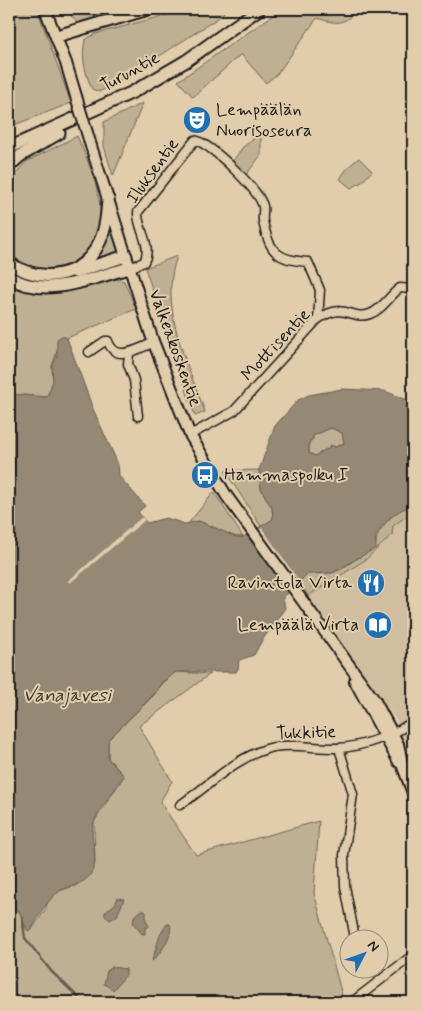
<svg xmlns="http://www.w3.org/2000/svg" width="422" height="1011" font-family="Mynerve,sans-serif">
	<style>
		.built { fill: #d1bd9f }
		.green { fill: #c0b093; stroke: #6e6658 }
		.water { fill: #958974; stroke: #655d51; fill-rule: evenodd }
		.pier { fill: #e1ccab }
		.lines { fill: none; stroke-linecap: round; stroke-linejoin: round }
		.stream { stroke: #655d51; stroke-width: 2.5 }
		.minor-casing { stroke: #1c1c1c; stroke-width: 11 }
		.tertiary-casing { stroke: #1c1c1c; stroke-width: 14 }
		.secondary-casing { stroke: #1c1c1c; stroke-width: 15 }
		.minor { stroke: #e1ccab; stroke-width: 8 }
		.tertiary { stroke: #e1ccab; stroke-width: 10 }
		.secondary { stroke: #e1ccab; stroke-width: 11 }
		.tertiary-bridge-casing { stroke: #1c1c1c; stroke-width: 14; stroke-linecap: butt }
		.tertiary-bridge { stroke: #e1ccab; stroke-width: 10 }
		.labels { text-anchor: middle; dominant-baseline: central; stroke-width: 4; stroke-linejoin: round; paint-order: stroke }
		.street-label { font-size: 18px; fill: #1c1c1c; stroke: #e1ccab }
		.poi-label { font-size: 18px; fill: #1c1c1c; stroke: #e1ccab; text-anchor: start }
		.water-label { font-size: 19px; font-style: italic; fill: #403d36; stroke: #e1ccab }
	</style>
	<rect width="100%" height="100%" fill="#e1ccab"/>
	<filter id="ink" filterUnits="userSpaceOnUse"><feTurbulence type="fractalNoise" baseFrequency=".02" numOctaves="2"/><feDisplacementMap in="SourceGraphic" scale="10" xChannelSelector="R" yChannelSelector="G"/><feConvolveMatrix kernelMatrix="1 2 1 2 8 2 1 2 1" color-interpolation-filters="sRGB"/></filter>
	<g filter="url(#ink)">
		<polygon class="built" points="405,517 413,519 413,759 411,760 398,722 308,596 365,560 392,535 393,526"/>
		<g class="green">
			<polygon points="9,9 37,9 71,103 9,127"/>
			<polygon points="64,9 133,9 80,25"/>
			<path d="M 189,9 L 226,9 L 221,16 L 138,70 L 99,92 L 92,89 C 85,73 81,57 85,40 L 95,34 Z"/>
			<path d="M 282,9 L 358,9 C 343,26 337,24 317,18 L 278,73 L 266,83 L 241,54 L 193,97 L 178,81 Z"/>
			<polygon points="143,103 113,176 104,146 104,122"/>
			<path d="M 77,136 C 87,158 97,182 100,206 C 104,238 79,272 44,270 C 30,269 20,262 9,256 L 9,182 L 26,162 Z"/>
			<polygon points="256,137 261,138 261,155 246,175 233,161 243,147"/>
			<polygon points="359,158 372,171 362,182 351,188 340,179 348,167"/>
			<polygon points="110,225 119,255 83,266"/>
			<path d="M 177,256 C 158,307 188,364 205,412 L 195,416 L 145,268 Z"/>
			<path d="M 111,278 L 124,281 L 136,309 L 67,338 L 62,336 L 52,366 L 53,381 L 47,397 L 9,394 L 9,283 C 43,300 76,289 111,278 Z"/>
			<polygon points="331,428 342,433 344,443 315,456 309,453 309,442 313,439 312,436"/>
			<polygon points="259,470 261,489 272,508 273,519 262,528 225,471"/>
			<polygon points="214,492 243,537 236,537 199,521 188,524"/>
			<path d="M 404,507 L 413,507 L 413,519 L 405,517 L 393,526 L 392,535 L 365,560 L 308,596 L 299,581 L 307,574 L 332,573 L 342,569 L 376,545 C 375,531 392,515 404,507 Z"/>
			<polygon points="176,672 210,674 139,726 172,781 160,802 196,855 319,821 314,893 342,995 335,1002 9,1002 9,912 15,908 19,911 27,929 31,931 45,910 49,899 61,890 76,886 95,865 94,822 124,776 108,758 108,740 155,694 162,683"/>
		</g>
		<g class="water">
			<path d="M 62,336 L 67,338 L 93,409 L 118,464 L 119,476 L 145,506 L 138,512 L 147,523 L 166,518 L 185,524 L 199,521 L 236,537 L 243,537 L 273,519 L 272,508 L 261,489 L 259,470 L 275,426 L 298,400 L 309,395 L 342,389 L 384,391 L 413,402 L 413,507 C 400,506 381,524 376,536 C 375,539 376,544 376,548 L 332,573 L 307,574 L 283,598 L 285,608 L 261,642 L 254,655 L 239,660 L 238,669 L 236,672 L 176,672 L 162,682 L 155,693 L 108,740 L 108,758 L 124,776 C 116,789 99,808 94,822 C 88,839 101,858 90,875 C 83,885 70,885 60,891 C 48,898 37,918 31,931 L 27,930 L 19,911 L 14,908 L 9,912 L 9,394 L 47,397 L 53,381 L 52,366 L 57,356 L 57,339 ZM 331,428 L 342,433 L 344,443 L 336,447 L 330,445 L 328,450 L 326,449 L 315,456 L 309,453 L 309,442 L 313,439 L 313,436 Z"/>
			<polygon points="117,898 124,899 117,916 110,920 105,916 105,912 116,903"/>
			<polygon points="142,910 146,912 146,921 149,926 145,928 145,934 142,934 133,923 134,916"/>
			<path d="M 167,924 L 170,924 C 174,934 160,955 152,961 L 160,935 Z"/>
			<polygon points="112,967 126,969 126,975 113,990 104,984 107,971"/>
		</g>
		<g class="pier">
			<polygon points="142,517 145,520 70,583 68,581"/>
			<polygon points="262,528 299,581 289,591 248,535"/>
		</g>
		<g class="lines">
			<polyline class="stream" points="22,917 25,938 51,971 83,1002"/>
			<defs>
				<g id="minor">
					<path d="M 129,268 L 144,262 C 153,245 137,229 138,212 L 195,140 C 212,145 258,189 263,206 C 264,211 262,217 263,221 C 269,253 278,260 308,262 L 320,290 L 318,319"/>
					<path d="M 89,352 L 105,341 L 108,341 C 115,364 139,348 153,343"/>
					<polyline points="129,354 128,364 134,380 138,416"/>
					<path d="M 190,435 L 234,411 L 318,319 C 346,301 351,321 370,314 C 382,310 390,295 400,288 L 413,289"/>
					<polyline points="339,748 353,794 344,855 345,886 355,938"/>
					<path d="M 180,805 C 209,786 232,760 266,749 C 290,742 315,749 339,748 C 361,747 396,735 413,721"/>
					<polyline points="352,1002 413,955"/>
				</g>
				<g id="tertiary">
					<polyline points="45,9 66,63"/>
					<polyline points="91,146 153,341 190,435 226,495 375,701 398,744 403,767 413,793"/>
					<polyline points="355,681 399,762"/>
				</g>
				<g id="secondary">
					<polyline points="57,36 148,9"/>
					<polyline points="9,148 133,92 186,61 259,9"/>
					<polyline points="9,166 20,156 59,133"/>
					<path d="M 9,263 C 41,284 83,279 100,241 C 106,228 107,213 108,199"/>
					<polyline points="75,272 126,256"/>
					<path d="M 9,277 C 45,300 93,277 129,268"/>
				</g>
			</defs>
			<use href="#minor" class="minor-casing"/>
			<use href="#tertiary" class="tertiary-casing"/>
			<use href="#secondary" class="secondary-casing"/>
			<use href="#minor" class="minor"/>
			<use href="#tertiary" class="tertiary"/>
			<use href="#secondary" class="secondary"/>
			<defs>
				<polyline id="tertiary-bridge" points="66,63 91,146"/>
			</defs>
			<use href="#tertiary-bridge" class="tertiary-bridge-casing"/>
			<use href="#tertiary-bridge" class="tertiary-bridge"/>
		</g>
	</g>
	<defs>
		<symbol id="theatre-disc" viewBox="-11 -11 22 22"><circle r="9.5" fill="#1f6fb2" stroke="#e1ccab"/><path d="M-5-5.5Q0-4 5-5.5V0Q5 5 0 6Q-5 5-5 0ZM-3.3-2.5H-1v1.5H-3.3ZM1-2.5H3.3v1.5H1ZM-2.8 1Q0 5.5 2.8 1Z" fill="#fff"/></symbol>
		<symbol id="bus-disc" viewBox="-11 -11 22 22"><circle r="9.5" fill="#1f6fb2" stroke="#e1ccab"/><path d="M-5-6H5V4H4V6H2V4H-2V6H-4V4H-5ZM-3.5-4V0h7V-4ZM-3.5 1.2v1.5H-2V1.2ZM2 1.2v1.5H3.5V1.2Z" fill="#fff"/></symbol>
		<symbol id="restaurant-disc" viewBox="-11 -11 22 22"><circle r="9.5" fill="#1f6fb2" stroke="#e1ccab"/><path d="M-5-6h1v4h1v-4h1v4h1v-4h1v5L-1.5 .5V6h-2V.5L-5-1ZM5-6V6H3V1.5H1.5Q1.5-4 5-6Z" fill="#fff"/></symbol>
		<symbol id="library-disc" viewBox="-11 -11 22 22"><circle r="9.5" fill="#1f6fb2" stroke="#e1ccab"/><path d="M-6-4Q-3-5.5-.7-3.5V5Q-3 3-6 4ZM6-4Q3-5.5 .7-3.5V5Q3 3 6 4Z" fill="#fff"/></symbol>
	</defs>
	<g fill-rule="evenodd">
		<use href="#theatre-disc" x="181" y="104" width="32" height="32"/>
		<use href="#bus-disc" x="189" y="459" width="32" height="32"/>
		<use href="#restaurant-disc" x="355" y="567" width="32" height="32"/>
		<use href="#library-disc" x="362" y="609" width="32" height="32"/>
	</g>
	<g class="labels">
		<g class="street-label">
			<text transform="translate(130 72) rotate(-29)">Turuntie</text>
			<text transform="translate(153 171) rotate(-54)">Iluksentie</text>
			<text transform="translate(276 345) rotate(-47)">Mottisentie</text>
			<text transform="translate(175 348) rotate(70)">Valkeakoskentie</text>
			<text transform="translate(306 733) rotate(-2)">Tukkitie</text>
		</g>
		<g class="poi-label">
			<text x="216" y="110">Lempäälän<tspan x="216" dy="21">Nuorisoseura</tspan></text>
			<text x="224" y="475">Hammaspolku I</text>
			<text x="352" y="583" text-anchor="end">Ravintola Virta</text>
			<text x="359" y="625" text-anchor="end">Lempäälä Virta</text>
		</g>
		<g class="water-label">
			<text x="67" y="695">Vanajavesi</text>
		</g>
	</g>
	<rect width="422" height="1011" fill="none" stroke="#e1ccab" stroke-width="30"/>
	<rect x="15" y="15" width="392" height="981" fill="none" stroke="#1c1c1c" stroke-width="2" filter="url(#ink)"/>
	<g transform="translate(364 954) rotate(49)"><circle r="24" fill="#e1ccab" stroke="#928672"/>
	<path d="M0-4L9 19L0 12L-9 19Z" fill="#1f6fb2"/>
	<text y="-8" font-size="14" font-weight="bold" text-anchor="middle" fill="#1c1c1c">N</text>
	</g>
</svg>
